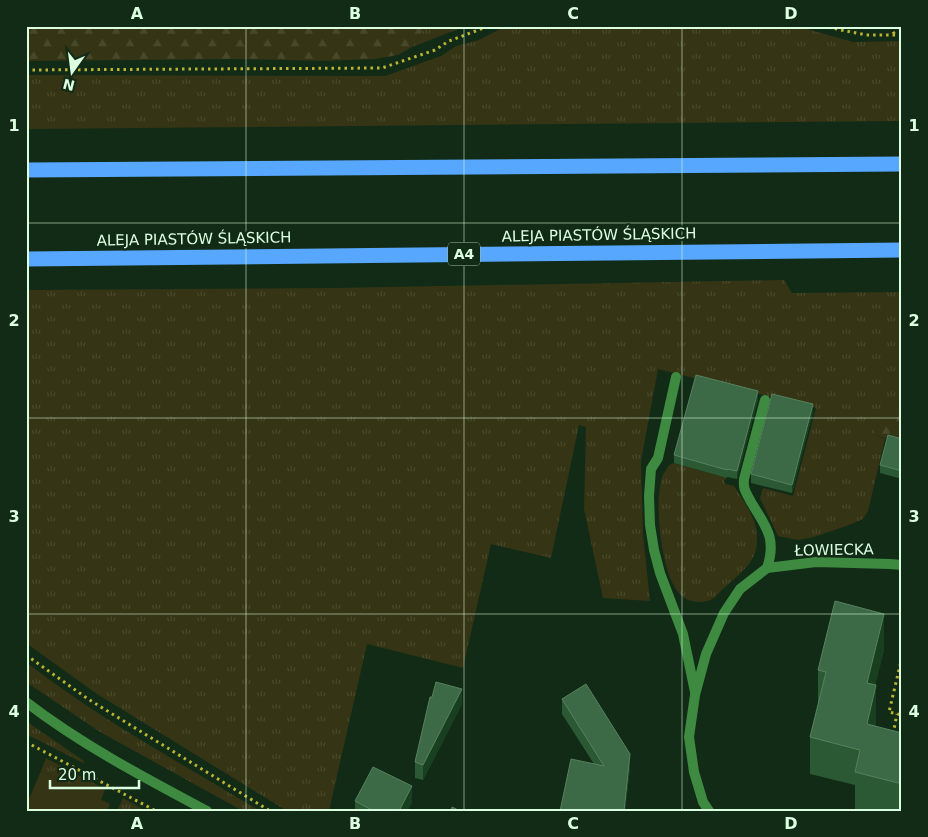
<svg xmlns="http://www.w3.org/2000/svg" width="928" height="837" font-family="'DejaVu Sans',sans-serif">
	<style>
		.grass { fill: url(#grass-tufts) }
		.forest { fill: url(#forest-firs) }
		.green { fill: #353414 }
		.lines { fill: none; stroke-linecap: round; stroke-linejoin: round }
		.path { stroke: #bdb431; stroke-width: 3; stroke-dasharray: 2.5 4; stroke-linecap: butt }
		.minor { stroke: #3d8a40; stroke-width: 10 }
		.tertiary { stroke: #3d8a40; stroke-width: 10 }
		.motorway { stroke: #57a7fe; stroke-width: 15 }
		.wall { fill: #2a5934 }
		.shaded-wall { fill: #183f20 }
		.building { fill: #3d6a46; stroke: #56825e }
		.grid { fill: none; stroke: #dcffe0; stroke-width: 1; stroke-opacity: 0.55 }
		.labels { text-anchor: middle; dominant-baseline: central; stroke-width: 4.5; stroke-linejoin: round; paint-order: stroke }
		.shield { fill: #112b16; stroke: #9fbfa3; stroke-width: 1 }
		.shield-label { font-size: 14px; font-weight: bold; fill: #dcffe0 }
		.street-label { font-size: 15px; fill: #dcffe0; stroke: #112b16 }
		.neatline { fill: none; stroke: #dcffe0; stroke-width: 2 }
		.grid-label { font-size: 16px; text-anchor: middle; font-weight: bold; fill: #dcffe0 }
	</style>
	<defs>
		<pattern id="grass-tufts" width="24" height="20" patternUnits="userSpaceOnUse" patternTransform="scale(1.25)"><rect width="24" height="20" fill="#353414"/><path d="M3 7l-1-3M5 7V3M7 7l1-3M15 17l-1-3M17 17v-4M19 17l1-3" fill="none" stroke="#48482b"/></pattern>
		<pattern id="forest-firs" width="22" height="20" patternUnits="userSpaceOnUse" patternTransform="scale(1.25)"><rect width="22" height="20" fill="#353414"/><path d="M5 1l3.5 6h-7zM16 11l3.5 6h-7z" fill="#48482b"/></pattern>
	</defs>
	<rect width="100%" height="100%" fill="#112b16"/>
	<g class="grass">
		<polygon points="426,26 466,26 412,47"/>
		<polygon points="506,26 796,26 853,42 902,41 902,121 26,129 26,75 385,76 441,56 456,46 479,40"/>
		<polygon points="784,280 792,293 902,292 902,398 877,425 874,435 885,439 868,511 863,519 849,525 814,537 798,540 778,536 760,498 763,488 793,496 816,408 658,369 641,461 643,534 650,601 603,598 584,509 586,427 579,425 551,558 491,544 463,668 367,644 329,811 287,811 97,694 26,643 26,290 334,288"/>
		<path d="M 674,463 L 727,478 L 724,480 L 725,484 L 734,486 C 744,502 757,518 757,538 C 757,543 757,548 755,553 C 750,567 736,577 725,587 C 721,590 718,595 714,598 C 708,602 699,603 692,601 C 687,600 682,597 679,593 C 661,574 653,499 663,475 C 665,471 667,468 669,465 Z"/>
		<path d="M 26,662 C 99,719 181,763 260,811 L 243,811 L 100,732 L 26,682 Z"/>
		<polygon points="26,721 84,761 83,763 26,734"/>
		<polygon points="46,758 105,789 101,800 41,771"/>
		<polygon points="123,798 146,811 122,811 118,809"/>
	</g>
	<g class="forest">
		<polygon points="26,26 426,26 412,47 398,55 375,59 324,61 238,59 26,61"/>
		<polygon points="902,398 902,443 874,435 877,425"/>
	</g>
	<polygon class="green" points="41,771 110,804 107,811 26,811 26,806"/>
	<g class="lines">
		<g class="path">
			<polyline points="822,26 866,35 902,35"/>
			<polyline points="890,26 895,35"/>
			<polyline points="26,70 382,68 435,50 449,41 489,26"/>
			<polyline points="26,655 88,699 270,811"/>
			<polyline points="902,657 889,712 902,715"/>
			<polyline points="893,734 897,714"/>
			<polyline points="26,742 156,811"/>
		</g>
		<g class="minor">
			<polyline points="676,377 658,458 651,469 649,496 650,525 654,550 660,573 683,634 695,692"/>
			<path d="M 765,400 L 744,479 C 743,490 746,492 751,502 C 766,527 777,538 767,568"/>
			<polyline points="709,811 703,802 694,772 689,737 695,695 706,654 724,613 740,589 767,568 816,562 890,564 902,565"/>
		</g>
		<path class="tertiary" d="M 26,702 C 82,745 145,778 207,811"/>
		<g class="motorway">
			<polyline points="26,170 902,164"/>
			<polyline points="26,259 902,250"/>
		</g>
	</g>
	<g class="wall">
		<polygon points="758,399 737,479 727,477 727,478 674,463 674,455"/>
		<polygon points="813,412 792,493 751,483 751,474"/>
		<polygon points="902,439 902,479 880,473 880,465"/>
		<polygon points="884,650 875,685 876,722 875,726 902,733 902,811 862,811 855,809 855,785 810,774 810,737 818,707 818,670"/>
		<polygon points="562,699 630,768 625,811 594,764 562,714"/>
		<polygon points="462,704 423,780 415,778 415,762"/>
		<polygon points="355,801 412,802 407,811 355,811"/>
	</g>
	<g class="shaded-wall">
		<polygon points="758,391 758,399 737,479 737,471"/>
		<polygon points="813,404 813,412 792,493 792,485"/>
		<polygon points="884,614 884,650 867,719 867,683"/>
		<polygon points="876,685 876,722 867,760 867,724"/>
		<polygon points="462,689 462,704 423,780 423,765"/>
		<polygon points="630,754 630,768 625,811 624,811"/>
		<polygon points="412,786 412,802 407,811 399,811"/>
	</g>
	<g class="building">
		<polygon points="696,375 758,391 737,471 727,469 727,470 674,455"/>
		<polygon points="772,394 813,404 792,485 751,474"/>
		<polygon points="888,435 902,439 902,471 880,465"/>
		<polygon points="835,601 884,614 867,683 876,685 867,724 902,733 902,784 855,772 860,750 810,737 826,672 818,670"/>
		<polygon points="436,682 462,689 423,765 415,762 430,697 432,697"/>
		<polygon points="586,684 630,754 624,811 560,811 571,759 604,766 562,699"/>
		<polygon points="373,767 412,786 399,811 374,811 355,801"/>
		<polygon points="452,807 460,811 451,811"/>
	</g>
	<path class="grid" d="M 246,26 L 246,811M 464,26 L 464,811M 682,26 L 682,811M 26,223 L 902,223M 26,418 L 902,418M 26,614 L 902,614"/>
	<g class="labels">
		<rect class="shield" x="448" y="242.5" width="32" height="23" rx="4"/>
		<g class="shield-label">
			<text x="464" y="254">A4</text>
		</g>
		<g class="street-label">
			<text transform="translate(599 235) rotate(-1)">ALEJA PIASTÓW ŚLĄSKICH</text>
			<text transform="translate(194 239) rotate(-1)">ALEJA PIASTÓW ŚLĄSKICH</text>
			<text transform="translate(834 550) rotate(-1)">ŁOWIECKA</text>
		</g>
	</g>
	<rect width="928" height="837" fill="none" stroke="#112b16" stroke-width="55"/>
	<g transform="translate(72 72) rotate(194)" stroke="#112b16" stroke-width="4" paint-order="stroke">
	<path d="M0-4L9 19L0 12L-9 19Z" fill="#dcffe0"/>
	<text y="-8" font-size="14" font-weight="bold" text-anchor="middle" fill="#dcffe0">N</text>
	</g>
	<path d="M50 780v8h89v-8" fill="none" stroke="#dcffe0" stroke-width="2.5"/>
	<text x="58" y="780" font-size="15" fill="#dcffe0" stroke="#112b16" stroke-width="4" paint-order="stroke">20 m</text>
	<rect x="28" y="28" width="872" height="782" class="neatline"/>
	<g class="grid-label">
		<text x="137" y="19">A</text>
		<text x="355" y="19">B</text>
		<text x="573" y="19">C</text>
		<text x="791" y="19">D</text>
		<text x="14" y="131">1</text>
		<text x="914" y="131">1</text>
		<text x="14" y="326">2</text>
		<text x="914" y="326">2</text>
		<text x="14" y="522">3</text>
		<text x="914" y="522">3</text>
		<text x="14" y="717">4</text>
		<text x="914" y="717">4</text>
		<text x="137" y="829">A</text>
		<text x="355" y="829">B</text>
		<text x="573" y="829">C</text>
		<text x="791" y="829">D</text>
	</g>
</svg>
